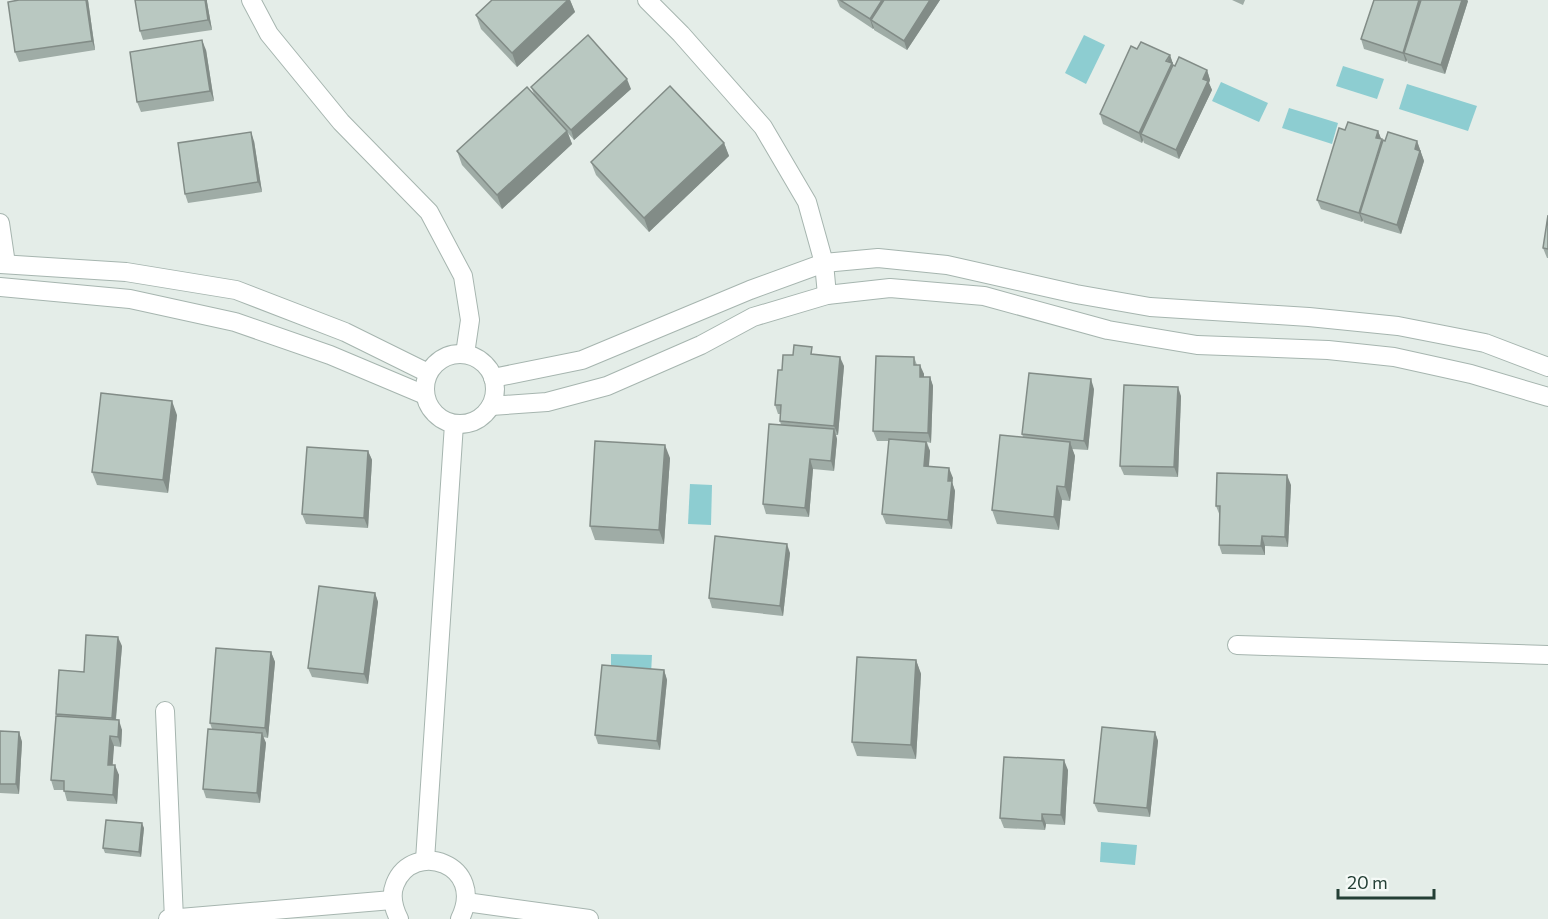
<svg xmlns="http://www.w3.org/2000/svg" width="1548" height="919" font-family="Commissioner,sans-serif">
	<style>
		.water { fill: #8dcdd1 }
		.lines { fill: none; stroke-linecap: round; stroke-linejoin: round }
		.minor-casing { stroke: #a6b5af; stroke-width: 20 }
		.minor { stroke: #fff; stroke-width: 18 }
		.wall { fill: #9faca6 }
		.shaded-wall { fill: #828c87 }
		.building { fill: #b9c8c1; stroke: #828c87; stroke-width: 1.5 }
	</style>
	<rect width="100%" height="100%" fill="#e4ede8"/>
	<g class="water">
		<polygon points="1084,35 1105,45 1086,84 1065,73"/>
		<polygon points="1343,66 1384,79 1377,99 1336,86"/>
		<polygon points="1221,82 1268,103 1259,122 1212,101"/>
		<polygon points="1407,84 1477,106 1468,131 1399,109"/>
		<polygon points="1289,108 1338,123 1332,144 1282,128"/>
		<polygon points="690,484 712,485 711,525 688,524"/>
		<polygon points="611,654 652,655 651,674 611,673"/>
		<polygon points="1101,842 1137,845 1135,865 1100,862"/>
	</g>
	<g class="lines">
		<defs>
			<g id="minor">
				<polyline points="251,0 269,34 341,122 429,212 463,276 470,320 465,354"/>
				<polyline points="647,0 681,34 763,127 807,202 824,263 827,295"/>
				<polyline points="0,223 6,264"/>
				<polyline points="0,264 126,272 236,290 345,332 428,373"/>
				<polyline points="0,287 130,299 235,322 330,355 425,395"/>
				<circle cx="460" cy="389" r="35"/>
				<polyline points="493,378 582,360 750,290 824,263 878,258 947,265 1076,294 1150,307 1309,317 1398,326 1485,343 1548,367"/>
				<polyline points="491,406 547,402 607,386 701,345 753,317 827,295 890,288 984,296 1108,330 1197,345 1328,350 1394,357 1471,374 1548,397"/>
				<polyline points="1237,645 1548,655"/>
				<polyline points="165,711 174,919"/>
				<polyline points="425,860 454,424"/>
				<polyline points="466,902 589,919"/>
				<polyline points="168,919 392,900"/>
				<path d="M 399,919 C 393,907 390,896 395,884 C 413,839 487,864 460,919"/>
			</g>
		</defs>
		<use href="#minor" class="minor-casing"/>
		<use href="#minor" class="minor"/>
	</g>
	<g class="wall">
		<polygon points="88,0 95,50 19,62 15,52"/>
		<polygon points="492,0 570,0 575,12 517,67 481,29 476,15"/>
		<polygon points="837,0 940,0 907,50 874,30 874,28 873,29 840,7"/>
		<polygon points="1232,0 1245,0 1243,5"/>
		<polygon points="1374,0 1467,0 1468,1 1445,74 1408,63 1407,60 1406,62 1364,49 1361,39"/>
		<polygon points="207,2 212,30 143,40 140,31"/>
		<polygon points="1137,49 1170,55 1173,64 1172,65 1207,70 1210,80 1209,83 1212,90 1179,159 1144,143 1143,140 1142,143 1103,124 1100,114"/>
		<polygon points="206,50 214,101 141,112 137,102"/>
		<polygon points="531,87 631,89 574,140 568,133 572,144 502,209 462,165 457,151 534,94"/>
		<polygon points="1345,130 1378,131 1382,141 1417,141 1424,161 1401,234 1364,223 1363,220 1362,222 1321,209 1317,200"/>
		<polygon points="254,141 262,192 188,203 185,194"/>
		<polygon points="724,143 729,156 649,232 596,175 591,162"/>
		<polygon points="1548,215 1548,258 1547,258 1543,248"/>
		<polygon points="815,355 844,366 838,435 836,435 837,439 834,471 813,469 809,517 766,514 763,504 781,425 780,421 780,414 778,414 775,405 782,370"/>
		<polygon points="914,357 917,365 924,374 924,377 930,377 933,386 931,443 927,442 930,451 929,466 953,478 952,482 955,491 952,529 886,524 882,514 889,441 877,441 873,431"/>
		<polygon points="1094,389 1088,450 1072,449 1075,456 1070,501 1062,500 1059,530 997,524 992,510 1023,437 1022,434"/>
		<polygon points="1181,396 1178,477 1124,475 1120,466"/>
		<polygon points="177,415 168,493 97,485 92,472"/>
		<polygon points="368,451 372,460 368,528 306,524 302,514"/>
		<polygon points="670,458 664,544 595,540 590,526"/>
		<polygon points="1291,485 1288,547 1265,546 1265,555 1222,554 1219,545 1220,516 1216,506"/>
		<polygon points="790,553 783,616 712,608 709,598"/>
		<polygon points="375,593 378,602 368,684 312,677 308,668"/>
		<polygon points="122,646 116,720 122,730 121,747 114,746 112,765 119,775 117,804 67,801 64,790 54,790 51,780 57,716 56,714 84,672"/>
		<polygon points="271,652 275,662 268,738 263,737 266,743 260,803 206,798 203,789 212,729 210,723"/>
		<polygon points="916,660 921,674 916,759 857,756 852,742"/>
		<polygon points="664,670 667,680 660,750 598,744 595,735"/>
		<polygon points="0,731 19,732 22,742 19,794 0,793"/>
		<polygon points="1155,732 1158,741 1150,817 1098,812 1094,803"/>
		<polygon points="1068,770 1065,825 1046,824 1045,830 1004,828 1000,818"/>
		<polygon points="144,828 141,857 105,853 103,848"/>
	</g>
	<g class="shaded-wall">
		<polygon points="86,0 88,0 95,50 92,41"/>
		<polygon points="205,0 207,0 207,2 212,30 208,20"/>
		<polygon points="568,0 570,0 575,12 517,67 512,53"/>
		<polygon points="882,0 891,0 871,20 874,28 873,29 870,19"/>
		<polygon points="930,0 940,0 907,50 904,41"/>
		<polygon points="1419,0 1426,0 1404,53 1407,60 1406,62 1403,53"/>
		<polygon points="1462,0 1467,0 1468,1 1445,74 1441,65"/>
		<polygon points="202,40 206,50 214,101 210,91"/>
		<polygon points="1170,55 1173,64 1141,134 1143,140 1142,143 1139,133"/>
		<polygon points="1207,70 1210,80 1209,83 1212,90 1179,159 1176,150"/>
		<polygon points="627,79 631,89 574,140 571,130"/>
		<polygon points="567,131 572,144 502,209 497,195"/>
		<polygon points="1378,131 1385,149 1360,213 1363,220 1362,222 1359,213"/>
		<polygon points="251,132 254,141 262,192 258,182"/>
		<polygon points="1417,141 1424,161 1401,234 1397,225"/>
		<polygon points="724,143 729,156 649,232 644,218"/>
		<polygon points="840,357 844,366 838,435 834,426"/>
		<polygon points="920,365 924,374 924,386 920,377"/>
		<polygon points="930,377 933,386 931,443 928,433"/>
		<polygon points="1091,379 1094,389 1088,450 1084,441"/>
		<polygon points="1178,387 1181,396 1178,477 1174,467"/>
		<polygon points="172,401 177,415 168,493 163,480"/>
		<polygon points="834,429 837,439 834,471 831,461"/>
		<polygon points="926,442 930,451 928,476 924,466"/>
		<polygon points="1070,442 1075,456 1070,501 1065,487"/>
		<polygon points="665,445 670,458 664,544 659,530"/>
		<polygon points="368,451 372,460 368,528 364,518"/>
		<polygon points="810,459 813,469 809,517 805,508"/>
		<polygon points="949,468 953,478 952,482 955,491 952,529 948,520"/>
		<polygon points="1287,475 1291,485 1288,547 1285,537"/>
		<polygon points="1057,486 1062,500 1059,530 1054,517"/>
		<polygon points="1262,536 1265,546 1265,555 1261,546"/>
		<polygon points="787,544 790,553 783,616 780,606"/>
		<polygon points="375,593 378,602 368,684 364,674"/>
		<polygon points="118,637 122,646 115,727 112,718"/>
		<polygon points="271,652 275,662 268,738 265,728"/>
		<polygon points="916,660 921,674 916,759 911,745"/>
		<polygon points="664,670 667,680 660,750 657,741"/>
		<polygon points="119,720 122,730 121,747 118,737"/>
		<polygon points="19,732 22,742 19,794 16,784"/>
		<polygon points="1155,732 1158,741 1150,817 1147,808"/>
		<polygon points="262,733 266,743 260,803 257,793"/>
		<polygon points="110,736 114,746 112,775 108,765"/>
		<polygon points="1064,760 1068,770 1065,825 1061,815"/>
		<polygon points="115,765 119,775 117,804 113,795"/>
		<polygon points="1042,814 1046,824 1045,830 1042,821"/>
		<polygon points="142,823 144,828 141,857 139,852"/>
	</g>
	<g class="building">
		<polygon points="19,0 86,0 92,41 15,52 8,2"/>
		<polygon points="135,0 205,0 208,20 140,31"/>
		<polygon points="492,0 568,0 512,53 476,15"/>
		<polygon points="840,0 882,0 870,19"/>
		<polygon points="884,0 930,0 904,41 871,20"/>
		<polygon points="1374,0 1419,0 1403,53 1361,39"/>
		<polygon points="1421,0 1462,0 1441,65 1404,53"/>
		<polygon points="588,35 627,79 571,130 531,87"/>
		<polygon points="202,40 210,91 137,102 130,52"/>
		<polygon points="1141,42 1170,55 1166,61 1172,63 1139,133 1100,114 1131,46 1137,49"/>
		<polygon points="1179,57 1207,70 1203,79 1208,81 1176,150 1141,134 1173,65 1175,66"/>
		<polygon points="670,86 724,143 644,218 591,162"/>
		<polygon points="527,87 567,131 497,195 457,151"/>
		<polygon points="1348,122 1378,131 1376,138 1382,139 1359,213 1317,200 1339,128 1345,130"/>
		<polygon points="251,132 258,182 185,194 178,143"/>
		<polygon points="1388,132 1417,141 1415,149 1420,151 1397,225 1360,213 1383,140 1385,141"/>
		<polygon points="1548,215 1548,249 1543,248"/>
		<polygon points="794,345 812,347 811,354 840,357 834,426 780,421 781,405 775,405 778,370 782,370 783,355 793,355"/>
		<polygon points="876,356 914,357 914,365 920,365 920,377 930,377 928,433 873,431"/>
		<polygon points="1029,373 1091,379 1084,441 1022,434"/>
		<polygon points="1124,385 1178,387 1174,467 1120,466"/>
		<polygon points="101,393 172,401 163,480 92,472"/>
		<polygon points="769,424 834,429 831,461 810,459 805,508 763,504"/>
		<polygon points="1000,435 1070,442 1065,487 1057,486 1054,517 992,510"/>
		<polygon points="889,439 926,442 924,466 949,468 948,481 952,481 948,520 882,514"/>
		<polygon points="595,441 665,445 659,530 590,526"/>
		<polygon points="307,447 368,451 364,518 302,514"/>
		<polygon points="1217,473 1287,475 1285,537 1262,536 1261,546 1219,545 1220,506 1216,506"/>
		<polygon points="715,536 787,544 780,606 709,598"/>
		<polygon points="319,586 375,593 364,674 308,668"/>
		<polygon points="86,635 118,637 112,718 56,714 59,670 84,672"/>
		<polygon points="216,648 271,652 265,728 210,723"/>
		<polygon points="857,657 916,660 911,745 852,742"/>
		<polygon points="602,665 664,670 657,741 595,735"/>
		<polygon points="56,716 119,720 118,737 110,736 108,765 115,765 113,795 64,791 64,781 51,780"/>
		<polygon points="1102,727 1155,732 1147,808 1094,803"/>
		<polygon points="208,729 262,733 257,793 203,789"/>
		<polygon points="0,731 19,732 16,784 0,784"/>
		<polygon points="1004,757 1064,760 1061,815 1042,814 1042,821 1000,818"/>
		<polygon points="106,820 142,823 139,852 103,848"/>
	</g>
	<path d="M1338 889v9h96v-9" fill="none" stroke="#233f35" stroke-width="3"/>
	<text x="1347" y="889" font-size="18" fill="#233f35" stroke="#f5faf7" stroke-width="4.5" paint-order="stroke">20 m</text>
</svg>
